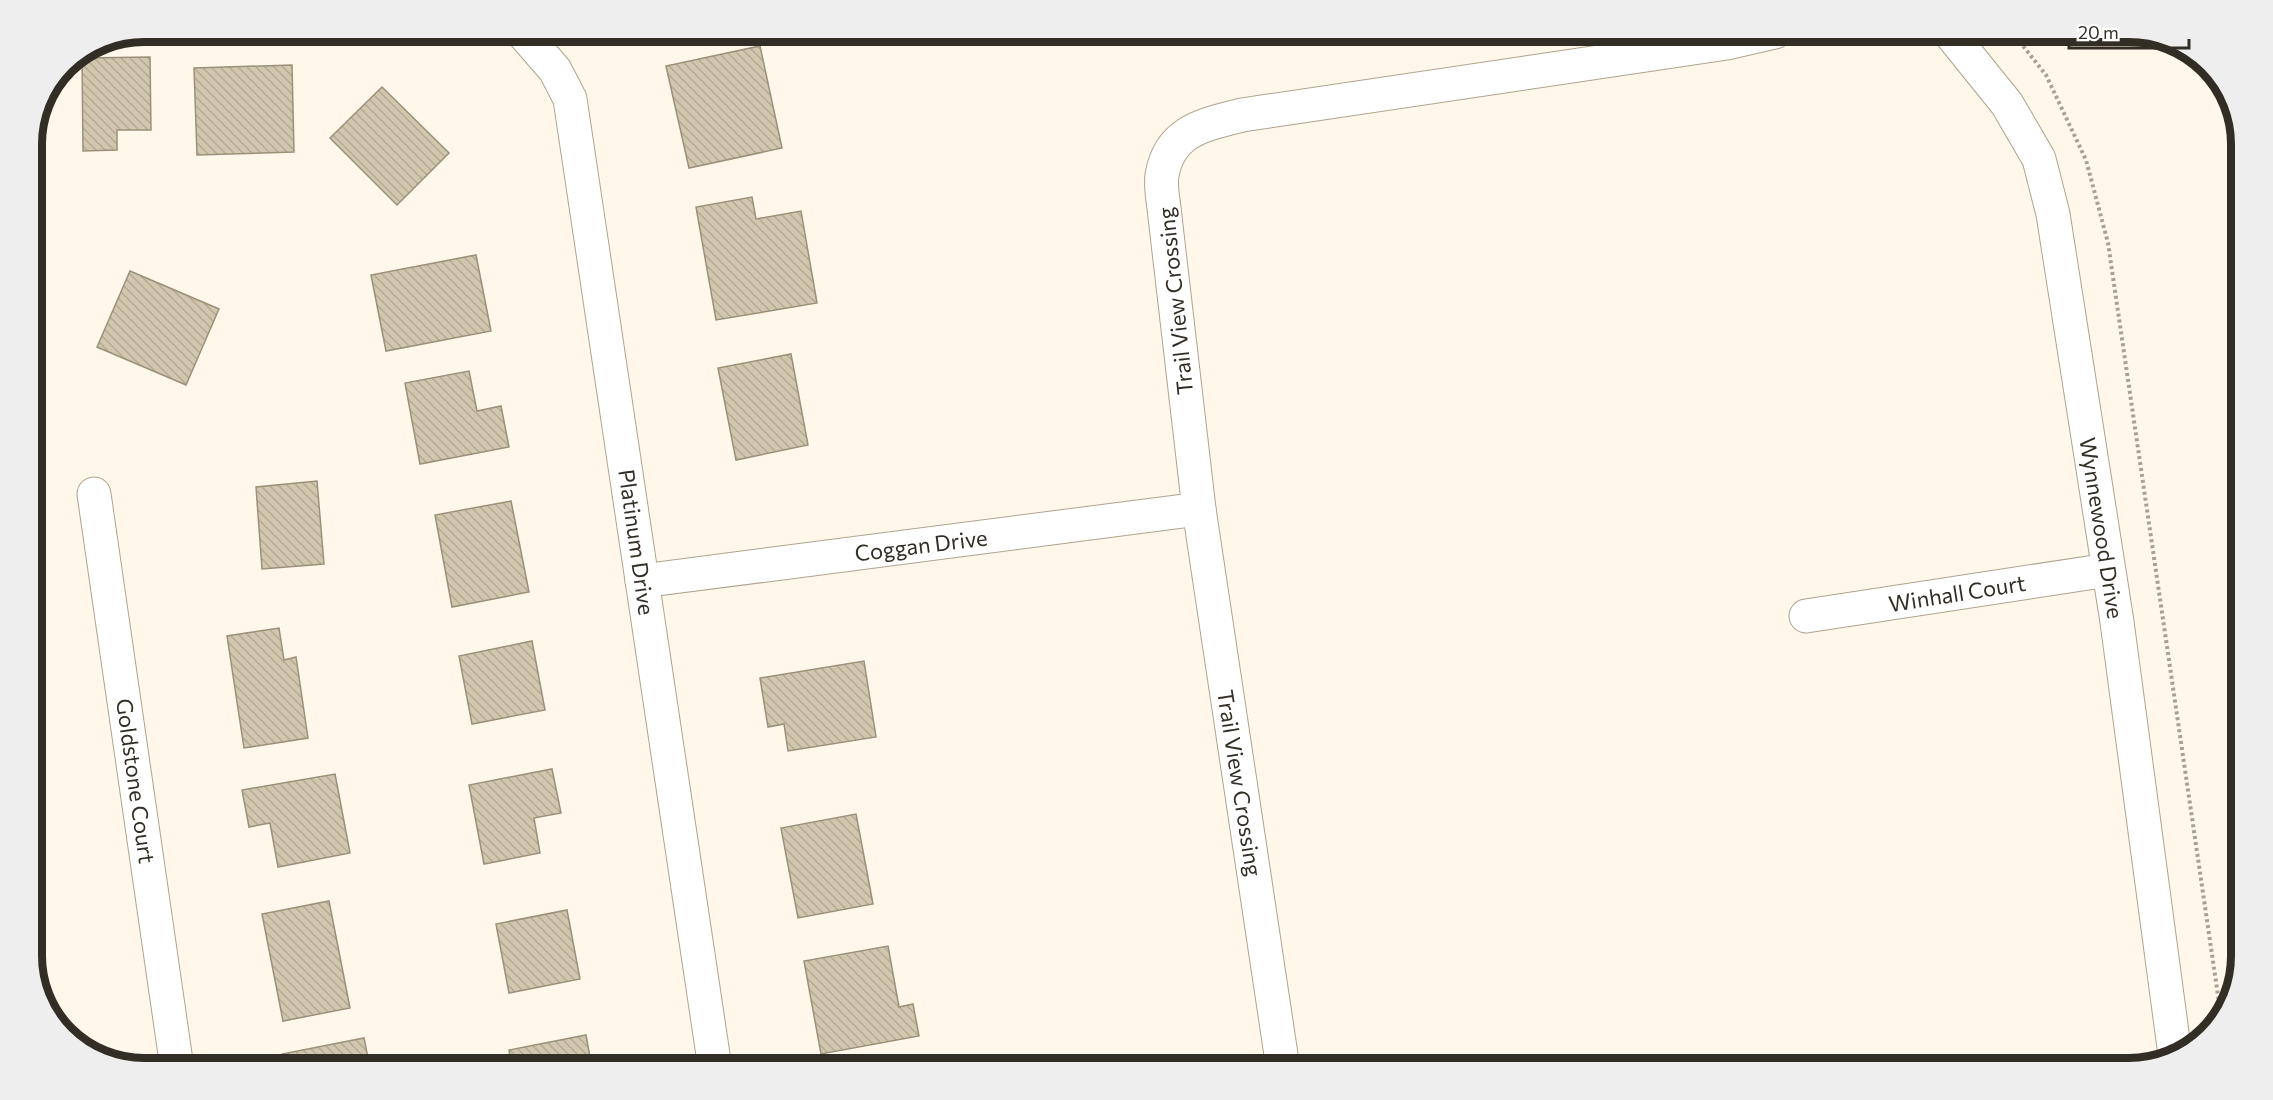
<svg xmlns="http://www.w3.org/2000/svg" width="2273" height="1100" font-family="Commissioner,sans-serif">
	<style>
		.building { fill: url(#building-back-hatch); stroke: #9b907a; stroke-width: 1.5 }
		.lines { fill: none; stroke-linecap: round; stroke-linejoin: round }
		.minor-casing { stroke: #afa48d; stroke-width: 35 }
		.path { stroke: #a7a195; stroke-width: 4; stroke-dasharray: 3 3; stroke-linecap: butt }
		.minor { stroke: #fff; stroke-width: 33 }
		.labels { text-anchor: middle; dominant-baseline: central; stroke-width: 4.5; stroke-linejoin: round; paint-order: stroke }
		.street-label { font-size: 22px; fill: #332e25; stroke: #fff }
		.rim { fill: none; stroke: #332e25; stroke-width: 8 }
	</style>
	<defs>
		<pattern id="building-back-hatch" width="6" height="6" patternUnits="userSpaceOnUse" patternTransform="scale(1.5)"><rect width="6" height="6" fill="#d2c6ae"/><path d="M-1 5l2 2M0 0l6 6M5-1l2 2" fill="none" stroke="#b5aa96"/></pattern>
	</defs>
	<rect width="100%" height="100%" fill="#fff7e9"/>
	<g class="building">
		<polygon points="760,46 782,148 689,168 666,66"/>
		<polygon points="150,57 151,130 117,130 117,150 83,151 82,58"/>
		<polygon points="292,65 294,152 197,155 194,68"/>
		<polygon points="382,87 449,153 397,205 330,138"/>
		<polygon points="37,124 38,147 32,148 32,137"/>
		<polygon points="752,197 756,219 801,211 817,303 716,320 696,207"/>
		<polygon points="476,255 491,331 386,351 371,275"/>
		<polygon points="130,271 219,309 186,385 97,347"/>
		<polygon points="791,354 808,445 736,460 718,368"/>
		<polygon points="469,371 477,411 501,406 509,447 420,464 405,383"/>
		<polygon points="317,481 324,564 262,569 256,487"/>
		<polygon points="511,501 529,592 452,607 435,515"/>
		<polygon points="279,628 284,660 296,657 308,738 244,748 227,636"/>
		<polygon points="532,641 545,710 472,724 459,656"/>
		<polygon points="864,661 876,737 788,751 784,724 768,727 760,678"/>
		<polygon points="552,769 561,813 534,818 540,853 484,864 469,785"/>
		<polygon points="335,774 350,853 278,867 270,823 249,827 242,790"/>
		<polygon points="856,814 873,904 798,918 781,828"/>
		<polygon points="329,901 350,1008 283,1021 262,914"/>
		<polygon points="567,910 580,979 509,993 496,924"/>
		<polygon points="38,937 54,1022 51,1019 32,964 32,938"/>
		<polygon points="888,946 899,1007 913,1004 919,1036 821,1054 804,961"/>
		<polygon points="586,1035 592,1068 512,1068 509,1050"/>
		<polygon points="364,1038 370,1068 284,1068 282,1054"/>
	</g>
	<g class="lines">
		<defs>
			<g id="minor">
				<polyline points="522,32 555,70 570,99 715,1068"/>
				<polyline points="1949,32 2007,104 2039,159 2053,214 2117,622 2175,1055"/>
				<polyline points="94,494 177,1068"/>
				<polyline points="642,581 1199,509"/>
				<polyline points="1806,616 2108,570"/>
				<path d="M 1283,1068 L 1199,509 L 1165,217 C 1164,204 1160,188 1162,175 C 1170,130 1204,125 1242,115 L 1727,43 L 1775,32"/>
			</g>
		</defs>
		<use href="#minor" class="minor-casing"/>
		<polyline class="path" points="2012,32 2046,75 2086,160 2108,243 2221,1016"/>
		<use href="#minor" class="minor"/>
	</g>
	<g class="labels">
		<g class="street-label">
			<text transform="translate(1175 301) rotate(-96)">Trail View Crossing</text>
			<text transform="translate(2102 528) rotate(81)">Wynnewood Drive</text>
			<text transform="translate(637 542) rotate(82)">Platinum Drive</text>
			<text transform="translate(921 545) rotate(-7)">Coggan Drive</text>
			<text transform="translate(1957 593) rotate(-9)">Winhall Court</text>
			<text transform="translate(136 781) rotate(82)">Goldstone Court</text>
			<text transform="translate(1240 783) rotate(81)">Trail View Crossing</text>
		</g>
	</g>
	<path d="M0 0H2273V1100H0ZM144 42H2129A102 102 0 0 1 2231 144V956A102 102 0 0 1 2129 1058H144A102 102 0 0 1 42 956V144A102 102 0 0 1 144 42Z" fill="#efeeee" fill-rule="evenodd"/>
	<path class="rim" d="M144 42H2129A102 102 0 0 1 2231 144V956A102 102 0 0 1 2129 1058H144A102 102 0 0 1 42 956V144A102 102 0 0 1 144 42Z"/>
	<path d="M2069 39v9h120v-9" fill="none" stroke="#332e25" stroke-width="3"/>
	<text x="2078" y="39" font-size="18" fill="#332e25" stroke="#ffffff" stroke-width="4.5" paint-order="stroke">20 m</text>
</svg>
